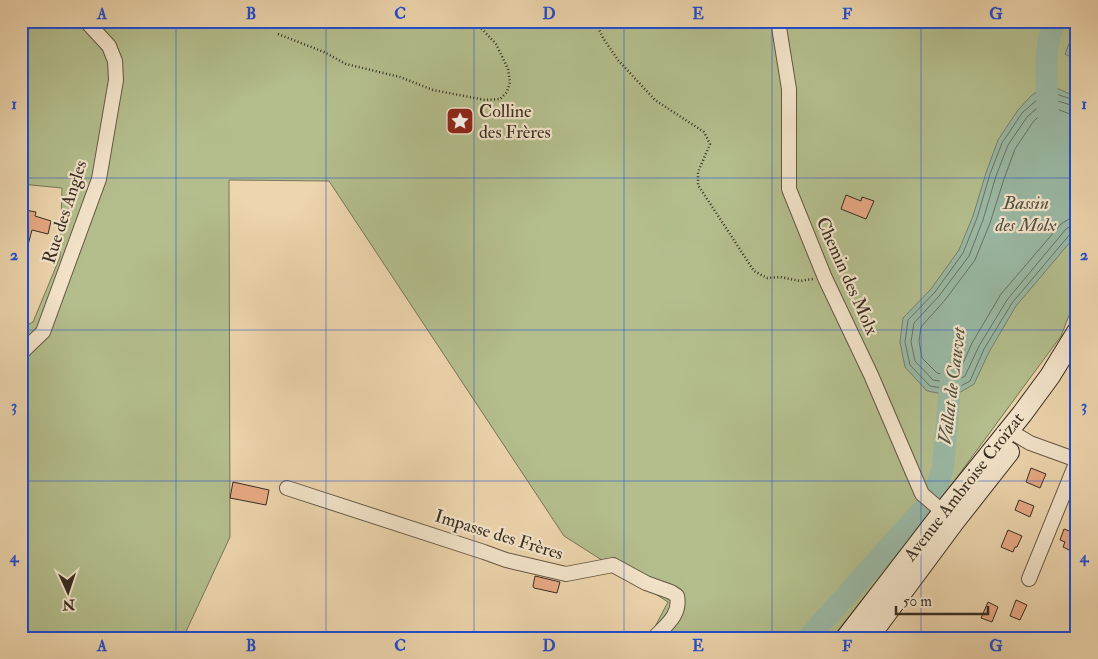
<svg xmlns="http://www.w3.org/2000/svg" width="1098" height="659" font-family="'IM FELL Double Pica',serif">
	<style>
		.green { fill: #b4be8d; stroke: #767657 }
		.water { fill: #9ab9a5; stroke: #728170 }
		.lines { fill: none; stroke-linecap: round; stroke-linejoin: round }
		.shore { stroke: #687363; stroke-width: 1 }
		.river { stroke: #9ab9a5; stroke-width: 22 }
		.building { fill: #e7a984; stroke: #372d21 }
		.street-casing { stroke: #645744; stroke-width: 16 }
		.secondary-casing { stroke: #372d21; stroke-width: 22 }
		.path { stroke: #372d21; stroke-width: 2.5; stroke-dasharray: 1 2.5; stroke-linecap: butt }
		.street { stroke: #f3e4ca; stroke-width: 14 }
		.secondary { stroke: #f3e4ca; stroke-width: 20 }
		.grid { fill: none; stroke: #1d4ed8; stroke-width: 1; stroke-opacity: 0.55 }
		.labels { text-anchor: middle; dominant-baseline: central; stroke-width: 4.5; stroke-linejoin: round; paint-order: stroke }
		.poi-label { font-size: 18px; fill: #372d21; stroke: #f3e4ca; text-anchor: start }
		.street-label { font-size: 18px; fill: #372d21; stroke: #f3e4ca }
		.water-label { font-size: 19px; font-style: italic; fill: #505042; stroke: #f3e4ca }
		.neatline { fill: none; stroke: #1d4ed8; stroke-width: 2 }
		.grid-label { font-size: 16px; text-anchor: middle; font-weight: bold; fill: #1d4ed8 }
	</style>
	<rect width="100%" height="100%" fill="#edd5ad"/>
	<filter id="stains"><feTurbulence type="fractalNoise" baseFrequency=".004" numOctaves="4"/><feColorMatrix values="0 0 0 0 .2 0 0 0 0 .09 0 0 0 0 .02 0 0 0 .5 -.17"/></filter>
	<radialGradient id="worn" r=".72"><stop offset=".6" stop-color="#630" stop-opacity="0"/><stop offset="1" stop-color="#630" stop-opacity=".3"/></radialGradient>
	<polygon class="green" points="21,21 1077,21 1077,295 1061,336 924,522 832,638 649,638 668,602 564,536 329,181 229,180 230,537 183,638 21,638 21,328 33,322 60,257 62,188 21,184"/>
	<g class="water">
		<polygon points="1071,39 1075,40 1076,42 1073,55 1071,57 1065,54"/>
		<polygon points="1047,84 1077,97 1077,234 1016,306 989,352 974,384 954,396 927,391 905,367 900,342 903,318 931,289 959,250 973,216 986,173 998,140 1018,110 1031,96"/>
	</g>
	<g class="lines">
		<g class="shore">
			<polyline points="1077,101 1047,91 1022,113 1002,143 990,174 977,218 963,253 935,292 908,320 905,342 910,365 930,386 953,390 970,381 984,349 1012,303 1071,233 1077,231"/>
			<polyline points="1077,107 1048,98 1027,117 1008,145 996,176 983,220 969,256 939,296 914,323 911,342 915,361 933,380 952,383 965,376 979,346 1007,300 1066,229 1071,226 1077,225"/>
			<polyline points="1077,115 1070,114 1049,106 1033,122 1015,149 1004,179 990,223 975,260 945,300 921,327 919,341 922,358 937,373 951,376 960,370 972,343 1001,294 1061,224 1069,219 1077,217"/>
		</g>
		<g class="river">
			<path d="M 1048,114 C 1047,89 1042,42 1056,21"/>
			<polyline points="808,638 934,497 943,467 952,365"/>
		</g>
	</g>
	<g class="building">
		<polygon points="846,195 861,201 862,197 874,201 866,219 841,209"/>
		<polygon points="25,210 36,212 35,216 51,221 48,234 32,230 25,256 21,256 21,227"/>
		<polygon points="1031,468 1046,474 1040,488 1026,482"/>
		<polygon points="233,482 269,490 266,505 230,498"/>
		<polygon points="1019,500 1034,506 1030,517 1015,510"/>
		<polygon points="1064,529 1077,534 1077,542 1073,552 1063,547 1065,542 1060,540"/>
		<polygon points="1008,530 1022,536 1017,547 1015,547 1013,552 1001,547"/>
		<polygon points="535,576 560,582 557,593 534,588 533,586"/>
		<polygon points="1016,600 1027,605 1020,620 1010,616"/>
		<polygon points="988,602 998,607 992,622 981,618"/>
	</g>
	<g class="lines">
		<defs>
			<g id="street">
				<polyline points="778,21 789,89 789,189 825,278 871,375 922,494 949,517"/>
				<polyline points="21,353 43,332 99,179 116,80 115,61 109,46 86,21"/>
				<polyline points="1010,431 1030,443 1077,460"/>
				<path d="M 287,488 L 484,552 L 506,560 L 566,574 L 613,565 L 646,583 L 671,592 L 677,596 C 681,615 666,625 654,638"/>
				<polyline points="1029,579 1077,461"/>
			</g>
			<g id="secondary">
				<polyline points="846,638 943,512 1022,414 1050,376 1077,332"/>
				<polyline points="868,638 954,522 1009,452"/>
			</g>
		</defs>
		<use href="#street" class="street-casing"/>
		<use href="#secondary" class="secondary-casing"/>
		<g class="path">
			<polyline points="595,21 603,38 618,60 655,100 704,132 710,144 698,172 698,185 754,271 767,278 780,277 800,281 813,279"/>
			<polyline points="278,34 324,52 346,64 400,77 433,90 485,100 500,99 507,92 510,82 508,69 496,44 481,28 469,21"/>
		</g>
		<use href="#street" class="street"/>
		<use href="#secondary" class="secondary"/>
	</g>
	<path class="grid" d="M 176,21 L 176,638M 326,21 L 326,638M 474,21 L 474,638M 624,21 L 624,638M 772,21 L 772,638M 921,21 L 921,638M 21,178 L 1077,178M 21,330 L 1077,330M 21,481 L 1077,481"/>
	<defs>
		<symbol id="sight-square" viewBox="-11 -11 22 22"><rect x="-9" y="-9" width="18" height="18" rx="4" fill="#8f2418" stroke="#f3e4ca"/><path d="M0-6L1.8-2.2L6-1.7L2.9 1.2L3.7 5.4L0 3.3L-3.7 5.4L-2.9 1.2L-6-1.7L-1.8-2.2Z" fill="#fff"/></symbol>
	</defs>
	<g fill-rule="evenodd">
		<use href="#sight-square" x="444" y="105" width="32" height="32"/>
	</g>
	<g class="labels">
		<g class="poi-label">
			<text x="479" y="111">Colline<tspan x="479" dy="21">des Frères</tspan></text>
		</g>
		<g class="street-label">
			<text transform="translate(65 212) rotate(-72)">Rue des Angles</text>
			<text transform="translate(847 276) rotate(66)">Chemin des Molx</text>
			<text transform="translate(964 487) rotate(-52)">Avenue Ambroise Croizat</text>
			<text transform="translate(499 535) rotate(17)">Impasse des Frères</text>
		</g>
		<g class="water-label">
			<text x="1026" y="203">Bassin<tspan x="1026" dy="22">des Molx</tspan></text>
			<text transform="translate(952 386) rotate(-83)">Vallat de Cauvet</text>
		</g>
	</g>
	<rect width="1098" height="659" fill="none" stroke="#edd5ad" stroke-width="55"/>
	<g transform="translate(68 592) rotate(177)" stroke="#f3e4ca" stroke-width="4" paint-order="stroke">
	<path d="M0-4L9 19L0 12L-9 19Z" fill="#372d21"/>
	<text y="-8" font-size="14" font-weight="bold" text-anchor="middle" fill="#372d21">N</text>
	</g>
	<path d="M896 606v8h92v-8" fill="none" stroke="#372d21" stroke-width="2.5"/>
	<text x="903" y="606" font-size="15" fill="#372d21" stroke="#f3e4ca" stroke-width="4" paint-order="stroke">50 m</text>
	<rect x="28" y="28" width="1042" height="604" class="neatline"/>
	<g class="grid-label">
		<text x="102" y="19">A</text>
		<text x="251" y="19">B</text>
		<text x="400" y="19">C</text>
		<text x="549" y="19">D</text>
		<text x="698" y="19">E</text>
		<text x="847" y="19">F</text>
		<text x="996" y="19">G</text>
		<text x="14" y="109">1</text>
		<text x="1084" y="109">1</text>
		<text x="14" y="260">2</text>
		<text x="1084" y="260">2</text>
		<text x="14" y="411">3</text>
		<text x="1084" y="411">3</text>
		<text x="14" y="562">4</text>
		<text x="1084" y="562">4</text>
		<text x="102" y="651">A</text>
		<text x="251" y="651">B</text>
		<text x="400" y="651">C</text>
		<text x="549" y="651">D</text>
		<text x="698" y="651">E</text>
		<text x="847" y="651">F</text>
		<text x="996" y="651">G</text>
	</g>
	<rect width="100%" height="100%" filter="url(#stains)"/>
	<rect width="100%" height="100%" fill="url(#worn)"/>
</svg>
